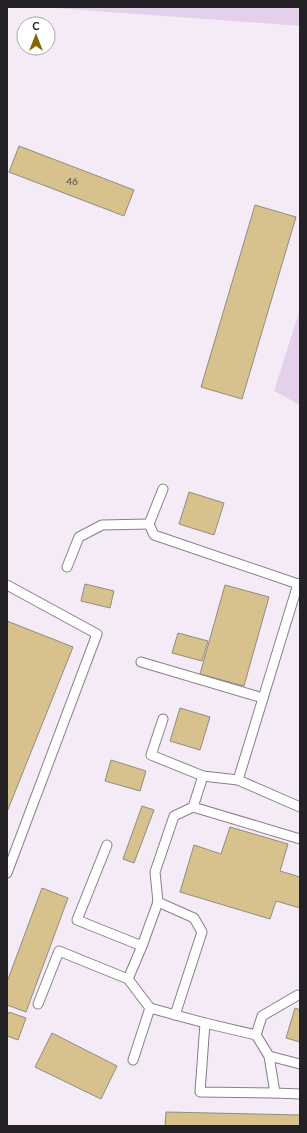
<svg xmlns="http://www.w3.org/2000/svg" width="307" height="1133" font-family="Lato,sans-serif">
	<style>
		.green { fill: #e5d0ec }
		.building { fill: #d7c18d; stroke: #928c80 }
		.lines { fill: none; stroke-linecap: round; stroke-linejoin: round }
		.lane-casing { stroke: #877f8a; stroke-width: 11 }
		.lane { stroke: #fff; stroke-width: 9 }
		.labels { text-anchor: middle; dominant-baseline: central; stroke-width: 3; stroke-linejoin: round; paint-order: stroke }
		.number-label { font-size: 10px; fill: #514940 }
	</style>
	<rect width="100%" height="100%" fill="#f4ebf7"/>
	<g class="green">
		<polygon points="42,7 300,7 300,26"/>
		<polygon points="300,309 300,405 274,391"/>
	</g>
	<g class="building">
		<polygon points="19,146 134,190 124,216 9,172"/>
		<polygon points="255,205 296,217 242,399 201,387"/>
		<polygon points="189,492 224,503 214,535 179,524"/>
		<polygon points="85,584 114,591 110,608 81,601"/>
		<polygon points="225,585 269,597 244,686 200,674"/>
		<polygon points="7,621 73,647 7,812"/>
		<polygon points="178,633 208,641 202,661 172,653"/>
		<polygon points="180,708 210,717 200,750 170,741"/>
		<polygon points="111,760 146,771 140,791 105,781"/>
		<polygon points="142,806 154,810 134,863 123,859"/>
		<polygon points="230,827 288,844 280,871 300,877 300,908 276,901 270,919 180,892 194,845 221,854"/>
		<polygon points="42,888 68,898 26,1012 7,1005 7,982"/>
		<polygon points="295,1008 300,1010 300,1042 286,1038"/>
		<polygon points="9,1012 26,1018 18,1040 7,1036 7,1016"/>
		<polygon points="52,1033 117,1066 101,1099 35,1067"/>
		<polygon points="166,1112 300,1115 300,1126 165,1126"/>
	</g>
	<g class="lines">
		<defs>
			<g id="lane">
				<polyline points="163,489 149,524 154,535 298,584"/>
				<polyline points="67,567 79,537 102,525 149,524"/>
				<polyline points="7,585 97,634 7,873"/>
				<polyline points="141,662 263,698"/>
				<polyline points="163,719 151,755 203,776 238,780 300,807"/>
				<polyline points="203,776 193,807 300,839"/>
				<polyline points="238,780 298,584 300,583"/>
				<polyline points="158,902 155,872 174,816 193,807"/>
				<polyline points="142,946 158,902 194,918 202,932 175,1015"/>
				<polyline points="128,979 150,1008"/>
				<polyline points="298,995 262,1016 256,1035 269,1056 275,1093 300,1094"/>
				<polyline points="38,1004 59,951 128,979 142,946 77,920 107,845"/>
				<polyline points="205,1023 256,1035"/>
				<polyline points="269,1056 300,1064"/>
				<polyline points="133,1060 150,1008 205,1023 200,1092 275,1093"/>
			</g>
		</defs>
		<use href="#lane" class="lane-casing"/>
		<use href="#lane" class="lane"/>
	</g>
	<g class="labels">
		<g class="number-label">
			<text x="72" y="181">46</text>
		</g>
	</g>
	<rect width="307" height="1133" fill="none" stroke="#242126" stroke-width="16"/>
	<g transform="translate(36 36)"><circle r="19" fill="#ffffff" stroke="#a7a6a8"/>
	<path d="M0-3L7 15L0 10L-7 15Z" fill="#856600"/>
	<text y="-6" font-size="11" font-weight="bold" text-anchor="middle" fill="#242126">С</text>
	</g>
</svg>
